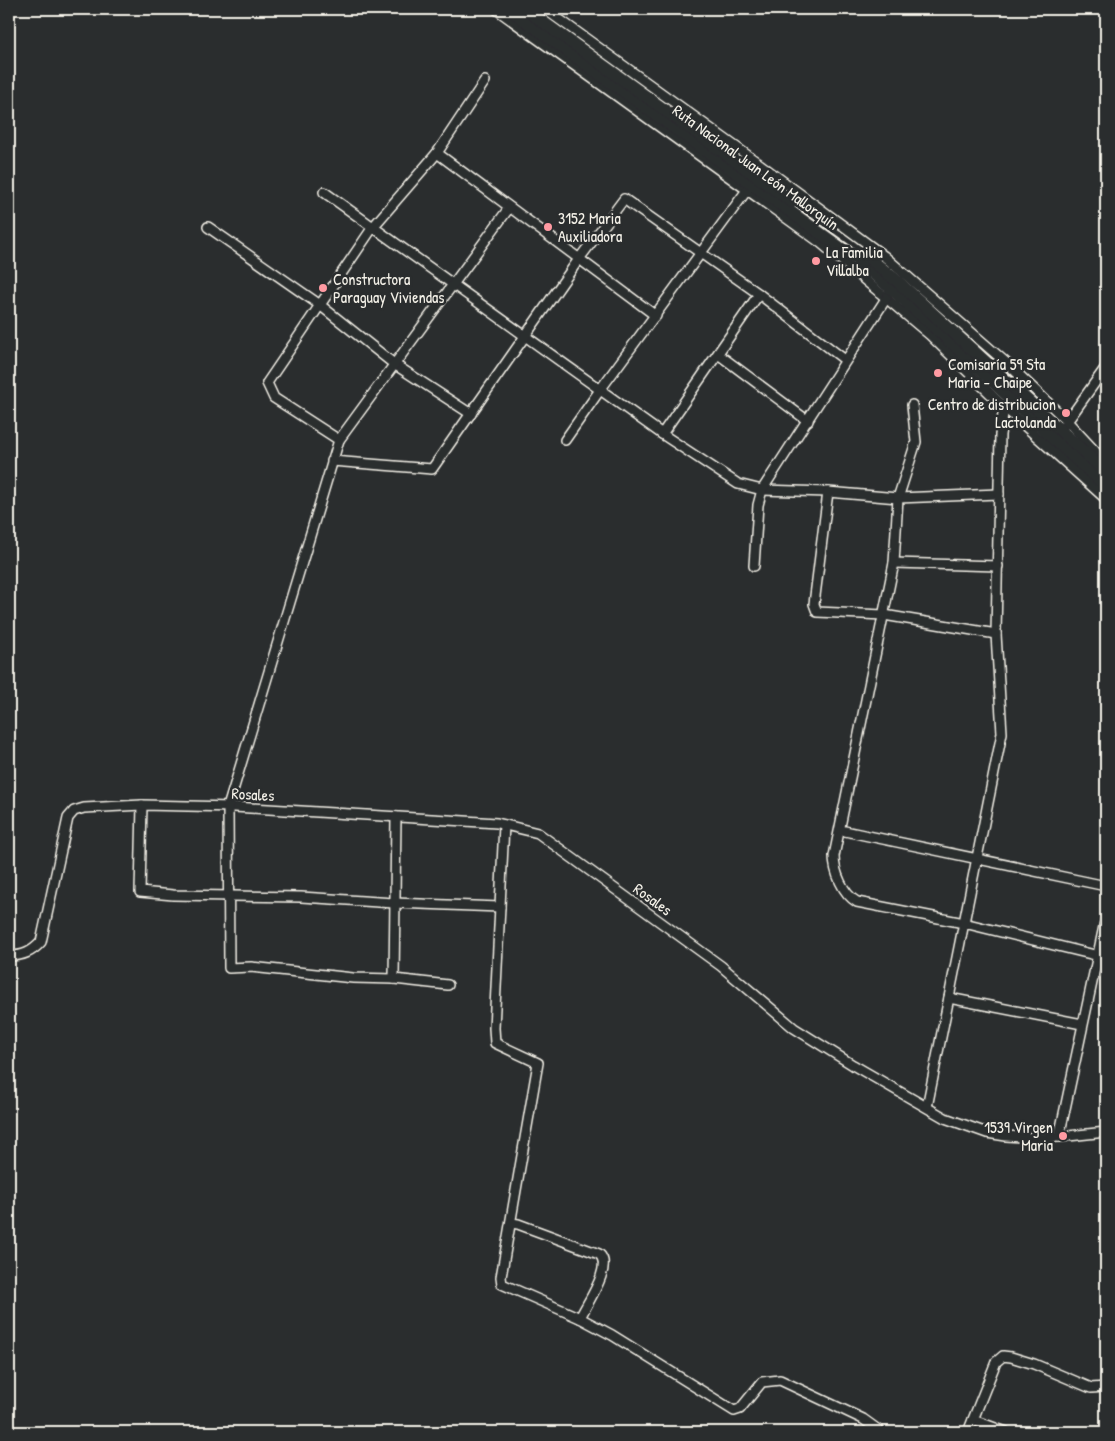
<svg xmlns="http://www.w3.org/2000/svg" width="1115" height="1441" font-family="'Patrick Hand',sans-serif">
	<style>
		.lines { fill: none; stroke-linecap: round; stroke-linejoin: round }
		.minor-casing { stroke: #f4f1e8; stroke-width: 12 }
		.highway-casing { stroke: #f4f1e8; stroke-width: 16 }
		.minor { stroke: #2a2d2e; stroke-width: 9 }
		.highway { stroke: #2a2d2e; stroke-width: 12 }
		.poi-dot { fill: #ff9aa2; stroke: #2a2d2e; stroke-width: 2 }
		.labels { text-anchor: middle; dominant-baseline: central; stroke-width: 5; stroke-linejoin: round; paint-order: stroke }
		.street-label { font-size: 16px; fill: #f4f1e8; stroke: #2a2d2e }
		.poi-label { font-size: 16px; fill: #f4f1e8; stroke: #2a2d2e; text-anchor: start }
	</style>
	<rect width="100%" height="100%" fill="#2a2d2e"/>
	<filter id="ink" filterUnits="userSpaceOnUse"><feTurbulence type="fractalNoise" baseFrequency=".02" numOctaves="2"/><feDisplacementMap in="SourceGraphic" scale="10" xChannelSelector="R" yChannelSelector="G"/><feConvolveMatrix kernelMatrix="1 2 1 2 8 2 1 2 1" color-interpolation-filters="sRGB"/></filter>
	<g filter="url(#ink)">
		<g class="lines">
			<defs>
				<g id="minor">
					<polyline points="496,9 821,243 930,335 1004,407 1106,499"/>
					<polyline points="545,9 765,168 884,256 1012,368 1067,421 1106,463"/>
					<polyline points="437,153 656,316"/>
					<polyline points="324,192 662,434 738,484 762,490 828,492 898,498 999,494"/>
					<polyline points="208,227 320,305 394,364 471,414"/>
					<polyline points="718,354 808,421"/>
					<path d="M 912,405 L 916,442 L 898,498 L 894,563 L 834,856 C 834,872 843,894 857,902 L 964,923 L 1099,956"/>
					<polyline points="1064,426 1106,367"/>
					<polyline points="662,434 759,294"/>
					<polyline points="339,440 274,398 267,383 373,227 437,153 485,81"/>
					<polyline points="565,440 600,390 750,186"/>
					<polyline points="332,461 432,469 579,259 624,199 759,294 845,360"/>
					<polyline points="828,492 814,604 817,612 884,615 996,634"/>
					<polyline points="894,563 998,566"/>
					<polyline points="754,566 758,505 762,490 889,294"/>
					<polyline points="142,805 140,892 173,895 301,897 394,903 500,907"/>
					<polyline points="504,825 494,1028 495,1043 538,1063 501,1277 502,1284 580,1318 612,1335 734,1411 740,1409 762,1382 780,1380 863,1419 881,1432"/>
					<polyline points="840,830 1106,886"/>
					<path d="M 9,956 C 23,956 32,952 41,942 L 68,818 L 74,811 L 84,808 L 142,805 L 234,807 L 497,823 L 538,833 L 721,966 L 794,1028 L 853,1065 L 945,1118 L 987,1133 L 1006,1136 L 1034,1138 L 1059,1137 L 1106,1132"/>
					<polyline points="394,979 396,817"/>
					<polyline points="448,985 394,979 353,978 251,967 229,968 228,807 339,440 509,208"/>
					<polyline points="949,998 1082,1024"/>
					<polyline points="927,1107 1002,733 996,634 1000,435 1004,407 1006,404"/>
					<polyline points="1059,1137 1106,917"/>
					<path d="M 511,1223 L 518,1224 L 599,1254 C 614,1266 586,1304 580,1318"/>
					<polyline points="973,1420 1006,1432"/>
					<polyline points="968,1432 996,1362 1003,1356 1011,1357 1034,1364 1091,1388 1106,1387"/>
				</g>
				<g id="highway">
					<path d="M 509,9 L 856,259 C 943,330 1021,412 1106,486"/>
					<polyline points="525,9 792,202"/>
					<polyline points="871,260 897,281 1106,472"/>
				</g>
			</defs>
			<use href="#minor" class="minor-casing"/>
			<use href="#highway" class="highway-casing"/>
			<use href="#minor" class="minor"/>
			<use href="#highway" class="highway"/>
		</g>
	</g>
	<g class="poi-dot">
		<circle cx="548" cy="227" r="5"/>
		<circle cx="816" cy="261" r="5"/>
		<circle cx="323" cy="288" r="5"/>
		<circle cx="938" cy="373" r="5"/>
		<circle cx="1066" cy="413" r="5"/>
		<circle cx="1063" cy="1136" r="5"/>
	</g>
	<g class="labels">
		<g class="street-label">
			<text transform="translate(756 167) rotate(36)">Ruta Nacional Juan León Mallorquín</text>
			<text transform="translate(253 794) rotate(3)">Rosales</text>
			<text transform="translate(653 899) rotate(36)">Rosales</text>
		</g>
		<g class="poi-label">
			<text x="558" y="218">3152 Maria<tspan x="558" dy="18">Auxiliadora</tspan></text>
			<text x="826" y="252">La Familia<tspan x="826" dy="18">Villalba</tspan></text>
			<text x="333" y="279">Constructora<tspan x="333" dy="18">Paraguay Viviendas</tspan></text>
			<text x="948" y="364">Comisaría 59 Sta<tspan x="948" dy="18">Maria - Chaipe</tspan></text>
			<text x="1056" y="404" text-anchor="end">Centro de distribucion<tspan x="1056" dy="18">Lactolanda</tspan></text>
			<text x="1053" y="1127" text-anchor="end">1539 Virgen<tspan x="1053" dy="18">Maria</tspan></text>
		</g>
	</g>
	<rect width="1115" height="1441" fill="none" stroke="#2a2d2e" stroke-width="30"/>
	<rect x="15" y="15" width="1085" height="1411" fill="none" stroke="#f4f1e8" stroke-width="2" filter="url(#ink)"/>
</svg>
